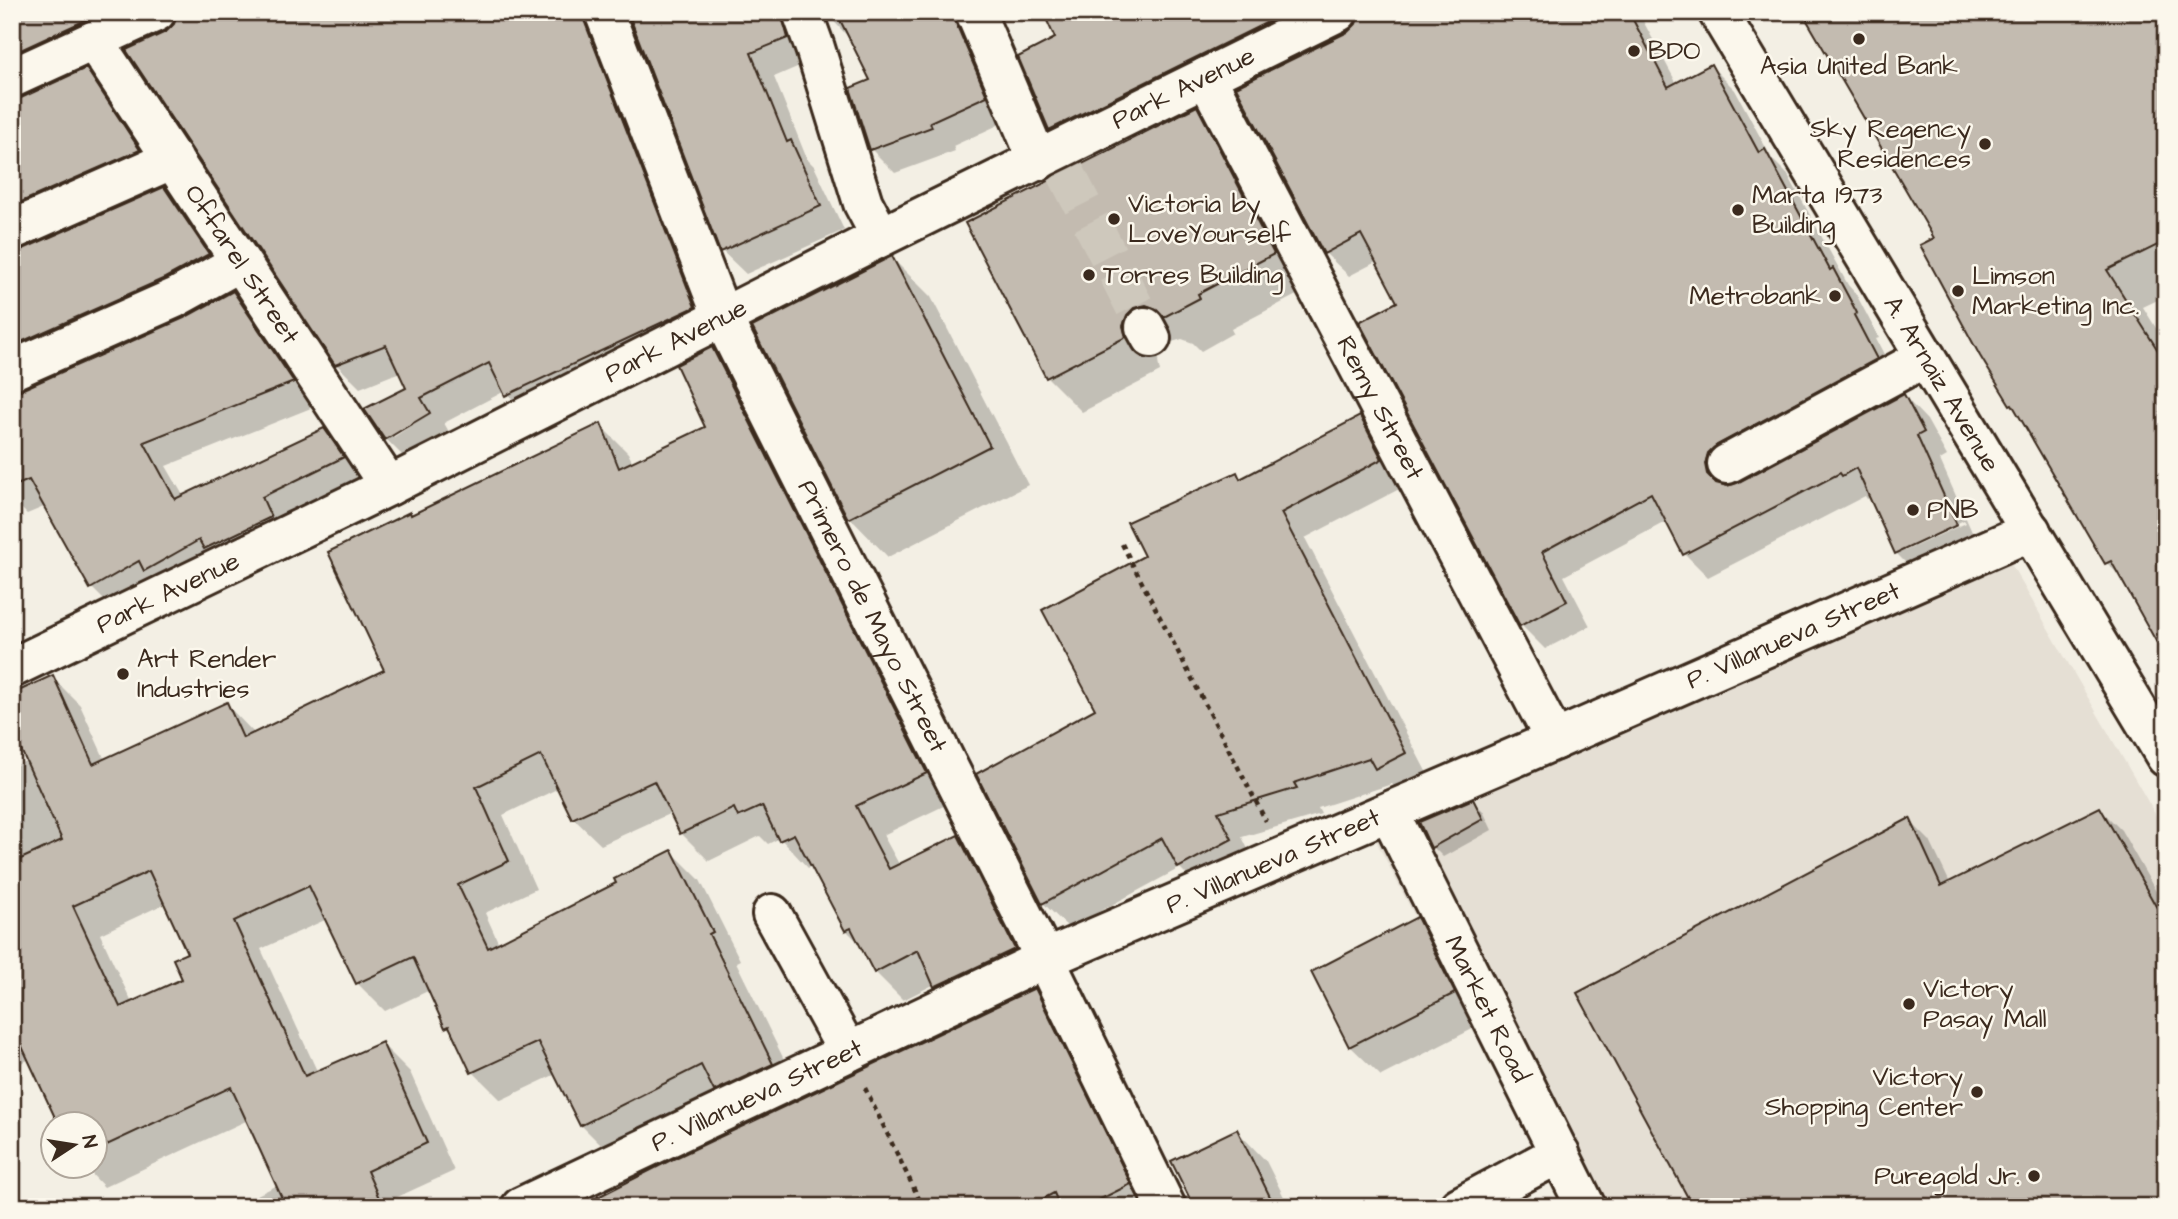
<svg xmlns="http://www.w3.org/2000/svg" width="2178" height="1219" font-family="'Architects Daughter',sans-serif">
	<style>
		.built { fill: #e5dfd4 }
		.shadow { fill: #0003; fill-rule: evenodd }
		.building { fill: #c3bbb0; stroke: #3b2a1e; stroke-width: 2; fill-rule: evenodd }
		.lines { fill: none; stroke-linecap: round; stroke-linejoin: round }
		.minor-tunnel { stroke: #cec8bc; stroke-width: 38; stroke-dasharray: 38 19; stroke-linecap: butt }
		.minor-casing { stroke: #3b2a1e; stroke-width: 44 }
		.major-casing { stroke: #3b2a1e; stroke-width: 44 }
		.path { stroke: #3b2a1e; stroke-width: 4.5; stroke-dasharray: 5 5; stroke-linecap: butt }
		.minor { stroke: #fbf7ec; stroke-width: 38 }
		.major { stroke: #fbf7ec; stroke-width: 38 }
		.poi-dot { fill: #3b2a1e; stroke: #fbf7ec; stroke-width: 2.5 }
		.labels { text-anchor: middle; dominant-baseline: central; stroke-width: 5; stroke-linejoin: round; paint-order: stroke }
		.poi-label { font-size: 26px; fill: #3b2a1e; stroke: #fbf7ec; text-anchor: start }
		.street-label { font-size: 26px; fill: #3b2a1e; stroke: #fbf7ec }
	</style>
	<rect width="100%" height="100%" fill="#f3efe4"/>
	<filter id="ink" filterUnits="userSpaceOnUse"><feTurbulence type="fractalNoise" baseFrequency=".0143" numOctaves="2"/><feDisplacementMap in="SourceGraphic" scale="14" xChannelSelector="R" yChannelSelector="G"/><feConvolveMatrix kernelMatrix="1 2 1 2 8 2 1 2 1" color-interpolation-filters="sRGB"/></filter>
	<g filter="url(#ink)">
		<polygon class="built" points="1999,543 2166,833 2166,1207 1564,1207 1371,831"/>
		<g class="shadow">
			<path d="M 12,12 L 965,12 L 1009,120 L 953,146 L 955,151 L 895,173 L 871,149 L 873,81 L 853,42 L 827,14 L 820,14 L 811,61 L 774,77 L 807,159 L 814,166 L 844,230 L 746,274 L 722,251 L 630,14 L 621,15 L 717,331 L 530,418 L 505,391 L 444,423 L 452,437 L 410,463 L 386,439 L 408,389 L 400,372 L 360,388 L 336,364 L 166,33 L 175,26 L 179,14 L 171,15 L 17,90 L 14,101 L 22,100 L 85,70 L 109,94 L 162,174 L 18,240 L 13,253 L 21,252 L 164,189 L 188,213 L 231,278 L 18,380 L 13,393 L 21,392 L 185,320 L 233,293 L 257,317 L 316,406 L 166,466 L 184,497 L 324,430 L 348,454 L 366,482 L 115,611 L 91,587 L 46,506 L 27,514 L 12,499 ZM 432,412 L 394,437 L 392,434 L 423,415 Z"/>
			<path d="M 1045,12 L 1659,12 L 1643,21 L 1677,84 L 1711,66 L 1735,90 L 1772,159 L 1788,175 L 1848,285 L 1856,294 L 1879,338 L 1876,339 L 1899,383 L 1732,476 L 1729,487 L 1738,485 L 1904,396 L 1927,420 L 1947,456 L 1940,460 L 1980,550 L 1920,577 L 1896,553 L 1871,497 L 1867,499 L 1865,496 L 1708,577 L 1685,554 L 1667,521 L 1564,576 L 1590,626 L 1545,649 L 1521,625 L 1362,322 L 1399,303 L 1378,261 L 1349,276 L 1325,253 L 1349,33 L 1358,25 L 1362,14 L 1353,16 L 1074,153 L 1050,129 L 1057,39 ZM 1964,520 L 1966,523 L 1905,551 L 1905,548 Z"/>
			<polygon points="2166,12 2166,296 2143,307 2166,344 2166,655 2123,579 2107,563 2017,410 2011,404 1936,239"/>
			<polygon points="1196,108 1231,143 1308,289 1231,329 1233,333 1201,351 1193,343 1182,339 1169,343 1161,350 1158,362 1160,372 1082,412 1047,377"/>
			<polygon points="892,258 931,297 1028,485 888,557 850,518 754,328"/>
			<path d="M 712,349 L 740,377 L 954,801 L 883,835 L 900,866 L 958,838 L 986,865 L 1042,977 L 964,1014 L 935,984 L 903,1000 L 875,972 L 861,945 L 846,930 L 813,866 L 808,868 L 780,838 L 768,844 L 760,836 L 709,861 L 681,833 L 671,813 L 601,845 L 573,818 L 559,788 L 503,815 L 536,889 L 485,913 L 499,944 L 618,884 L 672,852 L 700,880 L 740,960 L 736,962 L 800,1092 L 609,1153 L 581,1125 L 556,1074 L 501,1100 L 473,1072 L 456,1036 L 447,1027 L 430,990 L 385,1011 L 357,983 L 327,919 L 261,949 L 318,1073 L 382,1044 L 410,1072 L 454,1171 L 393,1199 L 397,1207 L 232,1207 L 278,1185 L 248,1120 L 104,1187 L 84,1166 L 94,1166 L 94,1124 L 60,1124 L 30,1059 L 12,1067 L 12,767 L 28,760 L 52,677 L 80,705 L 105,760 L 226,704 L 255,734 L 387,671 L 412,516 L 600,425 L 628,453 L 633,463 L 708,427 ZM 166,903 L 189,954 L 184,980 L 132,1003 L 100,934 Z"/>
			<polygon points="1360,418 1385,444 1407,485 1305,538 1430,779 1401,793 1392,784 1318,808 1321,814 1242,837 1256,865 1205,893 1180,868 1069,928 1043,903 1097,710 1146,557 1237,474 1243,480"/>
			<polygon points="1473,801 1483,811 1492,830 1443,857 1433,847"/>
			<polygon points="2100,809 2121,830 2166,909 2166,1207 1695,1207 1909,820 1930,841 1950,883"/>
			<polygon points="1417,919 1447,950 1484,1023 1381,1076 1350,1046"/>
			<polygon points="1034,990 1062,1018 1154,1207 577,1207"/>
			<polygon points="1237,1131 1266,1161 1289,1207 1196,1207"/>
			<polygon points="1523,1200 1530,1207 1510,1207"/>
		</g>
		<g class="building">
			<polygon points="12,12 103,12 12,54"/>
			<polygon points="178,12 583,12 584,20 695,307 505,396 489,363 421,398 430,413 385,440 364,409 406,388 386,345 335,365 126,50 166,32 174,24"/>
			<polygon points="628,12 781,12 788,38 751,53 787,142 791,140 821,206 720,252"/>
			<polygon points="825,12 954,12 955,21 987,96 930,122 932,127 870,150 850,88 870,80 838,16 828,20"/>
			<polygon points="1043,12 1288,12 1049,130 1018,57 1055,38"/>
			<polygon points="1360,12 1629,12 1668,87 1711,64 1759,153 1765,149 1830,270 1833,268 1857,313 1854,315 1877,359 1717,445 1708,453 1705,464 1707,474 1716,483 1727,486 1737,483 1904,394 1924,432 1917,436 1957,525 1895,554 1856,468 1842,476 1840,473 1683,555 1651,493 1542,552 1567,601 1520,626 1359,322 1397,302 1361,234 1324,254 1236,87 1348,32 1356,24"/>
			<polygon points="1802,12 2166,12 2166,241 2107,270 2166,363 2166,659 2111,561 2105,564 2012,404 2010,405 1980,356 1920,245 1934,238"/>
			<polygon points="86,68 140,150 12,206 12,99 21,98"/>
			<polygon points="1197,106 1274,254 1198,294 1200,298 1164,317 1157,309 1146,305 1134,308 1127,315 1123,326 1126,337 1046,378 965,223"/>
			<polygon points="164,187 209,254 165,278 12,346 12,251 21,250"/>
			<polygon points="892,256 990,446 848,519 752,327"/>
			<polygon points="233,291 294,382 144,442 175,499 324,428 344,457 262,497 271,517 204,549 199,540 144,571 139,561 90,589 29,480 12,487 12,391 21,390 184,318"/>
			<path d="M 712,347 L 927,773 L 856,806 L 889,869 L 958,835 L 1015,949 L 934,987 L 918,950 L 874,973 L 851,928 L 845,931 L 794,834 L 779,841 L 762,806 L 738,817 L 734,808 L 680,834 L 654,781 L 572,819 L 541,755 L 476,787 L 509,861 L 458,885 L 488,948 L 616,883 L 614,879 L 672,850 L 713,932 L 709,934 L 773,1064 L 714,1091 L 701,1065 L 580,1126 L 538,1042 L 471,1073 L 449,1026 L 445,1028 L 413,957 L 356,984 L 309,886 L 234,921 L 305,1076 L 382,1042 L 427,1143 L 367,1171 L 383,1207 L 286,1207 L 231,1087 L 94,1151 L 94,1124 L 58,1124 L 12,1025 L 12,863 L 62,840 L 12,730 L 12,694 L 53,675 L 93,764 L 227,702 L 243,738 L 384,670 L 328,552 L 410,512 L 411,515 L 601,423 L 619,468 L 705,427 L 676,365 ZM 149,871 L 187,953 L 173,959 L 182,979 L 120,1007 L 73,906 Z"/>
			<polygon points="1360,416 1382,459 1281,513 1406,753 1375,769 1369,758 1294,783 1297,788 1218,812 1232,839 1178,868 1162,838 1042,904 976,774 1095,709 1042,610 1144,556 1127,522 1237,472 1240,479"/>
			<polygon points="1473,799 1483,819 1431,848 1419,822"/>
			<polygon points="2100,807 2166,924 2166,1207 1693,1207 1577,993 1910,818 1941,886"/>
			<polygon points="1417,917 1455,993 1349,1047 1311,972"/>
			<polygon points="1035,988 1131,1184 1085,1207 1060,1207 1054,1193 1028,1207 578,1207 671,1160"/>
			<polygon points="1237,1129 1275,1207 1194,1207 1171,1161"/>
		</g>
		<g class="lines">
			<polyline class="minor-tunnel" points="1065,171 1145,327"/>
			<defs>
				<g id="minor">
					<path id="s1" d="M 604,12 L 723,319 L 1045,959 L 1166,1207"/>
					<polyline points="802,12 815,48 863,203 881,237"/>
					<polyline points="975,12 1038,161"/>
					<path id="s2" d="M 94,41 L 389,486"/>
					<path id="s3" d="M 1206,77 L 1555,740"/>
					<polyline points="12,78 156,12"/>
					<polyline points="12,230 173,159"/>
					<polyline points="1145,327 1151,338"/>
					<polyline points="12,370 175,298 240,262"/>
					<polyline points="1727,464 1926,357"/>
					<path id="s4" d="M 12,668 L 389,486 L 881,237 L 1338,12"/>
					<path id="s5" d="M 1389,812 L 1586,1207"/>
					<polyline points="772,914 848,1052"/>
					<path id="s6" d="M 521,1207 L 1045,959 L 1555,740 L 2031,531"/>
					<polyline points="1459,1207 1560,1153"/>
				</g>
				<g id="major">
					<path id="s7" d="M 1718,12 L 2166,757"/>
				</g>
			</defs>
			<use href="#minor" class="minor-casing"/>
			<use href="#major" class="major-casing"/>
			<g class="path">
				<polyline points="1122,544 1266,821"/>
				<polyline points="865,1088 923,1207"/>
			</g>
			<use href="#minor" class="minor"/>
			<use href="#major" class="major"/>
		</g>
	</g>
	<g class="poi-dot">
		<circle cx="1859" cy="39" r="7"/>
		<circle cx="1634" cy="51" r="7"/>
		<circle cx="1985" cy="144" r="7"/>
		<circle cx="1738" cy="210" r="7"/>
		<circle cx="1114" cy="219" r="7"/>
		<circle cx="1089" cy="275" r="7"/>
		<circle cx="1958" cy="291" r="7"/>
		<circle cx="1835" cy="296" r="7"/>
		<circle cx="1913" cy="510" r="7"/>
		<circle cx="123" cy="674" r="7"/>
		<circle cx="1909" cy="1004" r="7"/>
		<circle cx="1977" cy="1092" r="7"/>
		<circle cx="2034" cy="1176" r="7"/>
	</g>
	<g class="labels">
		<g class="poi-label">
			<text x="1648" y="51">BDO</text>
			<text x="1859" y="66" text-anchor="middle">Asia United Bank</text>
			<text x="1971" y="129" text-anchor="end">Sky Regency<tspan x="1971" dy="30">Residences</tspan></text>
			<text x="1752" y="195">Marta 1973<tspan x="1752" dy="30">Building</tspan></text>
			<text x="1128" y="204">Victoria by<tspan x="1128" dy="30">LoveYourself</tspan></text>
			<text x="1103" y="275">Torres Building</text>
			<text x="1972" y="276">Limson<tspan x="1972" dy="30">Marketing Inc.</tspan></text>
			<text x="1821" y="296" text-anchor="end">Metrobank</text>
			<text x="1927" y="510">PNB</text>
			<text x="137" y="659">Art Render<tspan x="137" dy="30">Industries</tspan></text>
			<text x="1923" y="989">Victory<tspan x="1923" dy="30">Pasay Mall</tspan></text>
			<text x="1963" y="1077" text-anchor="end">Victory<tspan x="1963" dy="30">Shopping Center</tspan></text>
			<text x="2020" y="1176" text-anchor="end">Puregold Jr.</text>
		</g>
		<g class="street-label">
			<text stroke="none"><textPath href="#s4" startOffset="1307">Park Avenue</textPath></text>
			<text stroke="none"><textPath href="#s2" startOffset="268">Offarel Street</textPath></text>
			<text stroke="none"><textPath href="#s4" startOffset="740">Park Avenue</textPath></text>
			<text stroke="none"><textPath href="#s7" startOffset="434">A. Arnaiz Avenue</textPath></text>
			<text stroke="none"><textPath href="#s3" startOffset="374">Remy Street</textPath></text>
			<text stroke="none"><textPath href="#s4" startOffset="173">Park Avenue</textPath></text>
			<text stroke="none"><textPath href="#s1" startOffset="662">Primero de Mayo Street</textPath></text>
			<text stroke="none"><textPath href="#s6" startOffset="1395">P. Villanueva Street</textPath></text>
			<text stroke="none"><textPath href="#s6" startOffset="828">P. Villanueva Street</textPath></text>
			<text stroke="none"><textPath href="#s5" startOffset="220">Market Road</textPath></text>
			<text stroke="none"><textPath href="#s6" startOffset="261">P. Villanueva Street</textPath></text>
		</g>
	</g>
	<rect width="2178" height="1219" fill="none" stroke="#fbf7ec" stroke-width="42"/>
	<rect x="21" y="21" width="2136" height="1177" fill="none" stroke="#3b2a1e" stroke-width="2.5" filter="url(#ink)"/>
	<g transform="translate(74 1145) rotate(78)"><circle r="33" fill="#fbf7ec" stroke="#aea59a" stroke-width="2"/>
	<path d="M0-5L12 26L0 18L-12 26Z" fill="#3b2a1e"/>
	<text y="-10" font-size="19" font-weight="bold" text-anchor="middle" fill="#3b2a1e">N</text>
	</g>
</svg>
